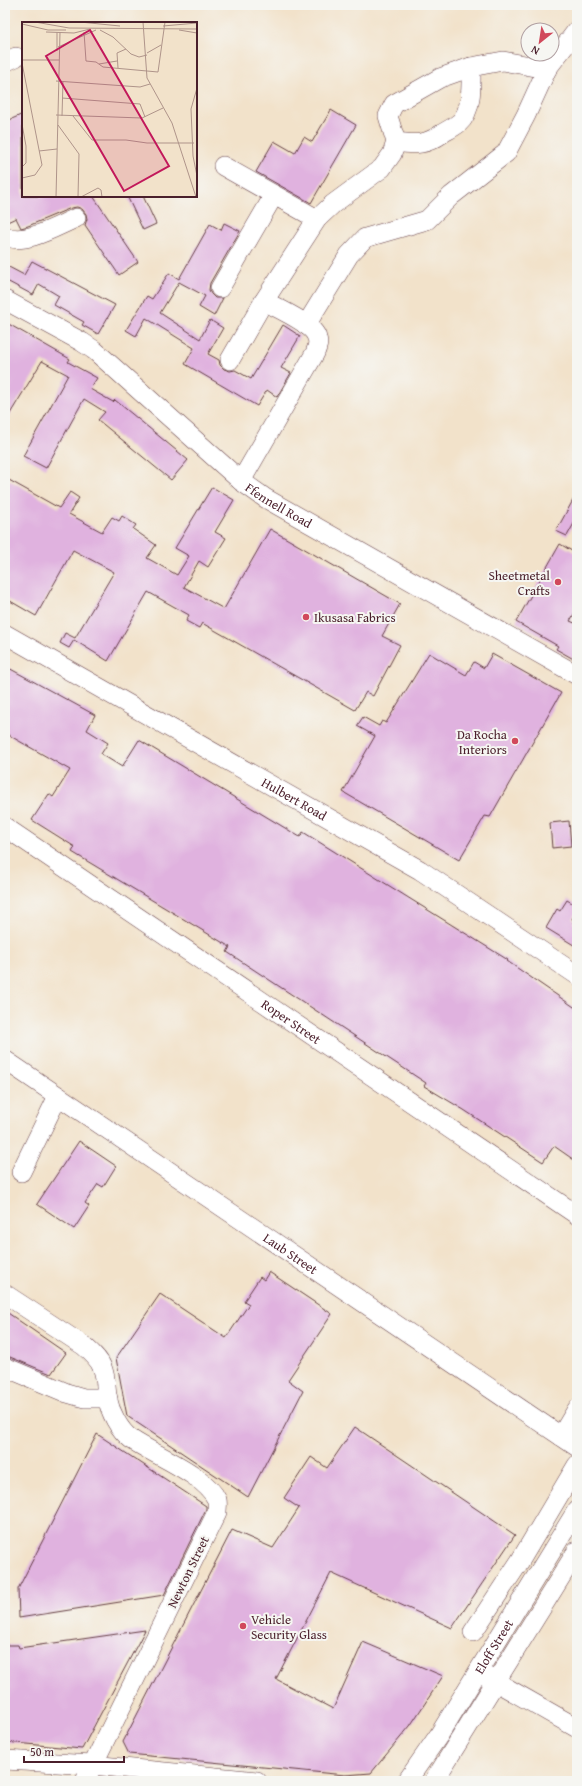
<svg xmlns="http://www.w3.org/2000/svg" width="582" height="1786" font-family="'Gentium Book Plus',serif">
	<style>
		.building { fill: #e0b2df }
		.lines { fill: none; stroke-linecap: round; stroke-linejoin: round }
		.minor-casing { stroke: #633c43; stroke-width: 20 }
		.minor { stroke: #fff; stroke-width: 19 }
		.poi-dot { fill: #d1495b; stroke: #f6f6f2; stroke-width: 1.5 }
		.labels { text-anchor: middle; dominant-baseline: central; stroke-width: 4; stroke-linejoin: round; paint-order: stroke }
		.street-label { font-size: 13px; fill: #4a1f2b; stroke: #f6f6f2 }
		.poi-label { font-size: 13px; fill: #4a1f2b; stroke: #f6f6f2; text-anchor: end }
		.inset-road { fill: none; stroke: #af948a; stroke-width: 1 }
		.view { fill: #c2185b; fill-opacity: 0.15; stroke: #c2185b; stroke-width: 2 }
		.inset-edge { fill: none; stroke: #4a1f2b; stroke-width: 2 }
	</style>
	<rect width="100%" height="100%" fill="#f6f6f2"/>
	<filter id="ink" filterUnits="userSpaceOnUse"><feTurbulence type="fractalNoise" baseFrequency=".025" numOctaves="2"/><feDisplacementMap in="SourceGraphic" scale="8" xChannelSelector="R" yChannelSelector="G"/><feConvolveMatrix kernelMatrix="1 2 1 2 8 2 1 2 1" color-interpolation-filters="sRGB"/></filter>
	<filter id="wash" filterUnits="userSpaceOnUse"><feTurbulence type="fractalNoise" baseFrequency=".012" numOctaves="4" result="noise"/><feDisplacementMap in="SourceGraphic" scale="16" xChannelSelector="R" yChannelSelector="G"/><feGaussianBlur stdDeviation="0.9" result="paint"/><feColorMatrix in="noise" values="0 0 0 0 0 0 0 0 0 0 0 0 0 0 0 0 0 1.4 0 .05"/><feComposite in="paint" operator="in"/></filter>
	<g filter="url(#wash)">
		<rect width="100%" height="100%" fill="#f2e2ca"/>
		<g id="blocks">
			<g class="building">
				<polygon points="331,110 356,125 311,203 256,172 274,141 295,153 304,137 312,142"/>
				<polygon points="23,114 23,196 93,196 138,262 119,275 85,225 87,219 86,214 82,209 77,207 71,208 28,226 21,228 16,218 5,223 5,122"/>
				<polygon points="127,196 143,196 156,224 143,230"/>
				<polygon points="224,223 240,231 210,283 209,290 211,294 215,298 223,298 214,316 199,307 205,296 179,282 160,313 200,339 210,320 223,328 208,354 219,360 220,365 224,369 230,371 235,370 251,379 283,325 300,336 281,368 291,373 277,397 267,390 257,406 185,364 194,348 146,318 136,336 126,330 147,296 152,299 169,273 179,279 210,224 221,230"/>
				<polygon points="32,261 115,305 98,334 82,325 84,322 54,305 59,296 39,284 33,295 5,280 5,265 24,275"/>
				<polygon points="5,322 70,359 68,362 97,378 90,389 113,402 115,400 188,460 171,480 98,420 105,412 84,399 46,468 23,456 68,375 42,361 5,422"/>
				<polygon points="9,480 59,508 70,492 79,498 69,514 102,532 112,517 119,521 122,516 136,525 133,529 156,545 147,558 177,575 189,556 175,548 212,487 234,500 215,532 226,538 208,567 199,561 184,587 224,609 270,529 400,604 382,636 400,645 373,696 366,692 355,710 202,623 199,628 186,621 189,615 148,592 108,661 74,640 69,648 60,643 65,633 75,638 114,572 73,550 36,616 5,598 5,487"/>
				<polygon points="577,493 577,518 567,536 556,531"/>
				<polygon points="560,544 577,554 577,609 570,621 577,624 577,661 556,649 558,646 516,622"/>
				<polygon points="429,653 466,675 474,662 484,668 492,654 561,693 490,817 485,816 459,860 343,792 375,736 357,726 363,717 379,726 382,721 386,723"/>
				<polygon points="5,666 95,715 87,730 108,743 101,754 122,767 139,740 300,837 303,832 508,960 507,961 577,1009 577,1162 554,1146 543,1162 464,1110 424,1086 426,1083 227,952 230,947 72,852 75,847 32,820 49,794 53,797 70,770 5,733"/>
				<polygon points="569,821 571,846 552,848 550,823"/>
				<polygon points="567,900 577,906 577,912 572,919 574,920 573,923 577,925 577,947 546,928 557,909 560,911"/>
				<polygon points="79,1141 116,1166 103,1187 98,1184 85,1203 89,1206 74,1229 37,1204"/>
				<polygon points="269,1272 332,1314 288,1380 303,1391 248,1497 127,1416 116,1358 160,1294 226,1338 249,1304 244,1301 260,1277 264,1280"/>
				<polygon points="5,1311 66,1353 51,1374 5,1355"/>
				<polygon points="355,1427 515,1535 452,1628 331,1573 276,1679 333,1709 363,1642 443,1676 410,1726 371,1773 345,1775 129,1754 123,1742 232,1530 273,1548 299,1508 284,1498 311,1457 327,1468"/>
				<polygon points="97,1434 206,1506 206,1509 164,1595 19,1618 18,1589"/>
				<polygon points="145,1630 82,1749 5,1742 5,1645 18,1645 19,1648"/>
			</g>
		</g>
	</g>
	<g filter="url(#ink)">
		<use href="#blocks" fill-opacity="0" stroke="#633c43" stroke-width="1"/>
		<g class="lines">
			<defs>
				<g id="minor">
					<polyline points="5,62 16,57"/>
					<path d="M 396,142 C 416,145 426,145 443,133 C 448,130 454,127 459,123 C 473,111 471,83 471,67"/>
					<polyline points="223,166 317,219"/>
					<path d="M 5,236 C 24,246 57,226 76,218"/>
					<polyline points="220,288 274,195"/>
					<path id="s1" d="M 5,300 L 82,342 L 94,350 L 241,481 L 265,498 L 577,675"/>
					<polyline points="306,325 349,255 365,238 427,220 451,196 506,153 526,115 547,69 577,30"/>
					<polyline points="230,360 264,301 317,219 333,204 382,168 392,154 396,142 388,116 394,104 440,78 471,67 503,61 547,69"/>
					<path d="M 241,481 L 315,353 C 317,348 319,343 317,338 C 314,324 277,308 264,301"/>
					<path id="s2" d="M 5,634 L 420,870 L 577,975"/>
					<path id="s3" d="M 5,827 L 577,1215"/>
					<path id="s4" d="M 5,1060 L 577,1447"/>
					<polyline points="21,1172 58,1096"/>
					<path d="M 5,1294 L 84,1346 C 91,1352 99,1359 102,1367 C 106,1376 106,1387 107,1397 C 110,1412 119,1430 131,1439 C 154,1455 205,1474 217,1500 C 218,1503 217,1508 217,1512 L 85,1781"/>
					<polyline points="5,1367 67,1393 84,1398 108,1398"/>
					<polyline points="561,1436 577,1409"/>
					<polyline points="473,1632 520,1561 577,1465"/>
					<polyline points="484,1675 577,1728"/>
					<polyline points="5,1760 92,1765 257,1781"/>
					<path id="s5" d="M 407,1781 L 439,1735 L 577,1510"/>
					<polyline points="434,1781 577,1551"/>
				</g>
			</defs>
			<use href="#minor" class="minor-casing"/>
			<use href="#minor" class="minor"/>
		</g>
	</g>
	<g class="poi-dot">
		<circle cx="558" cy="582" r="4"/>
		<circle cx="306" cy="617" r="4"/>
		<circle cx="515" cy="741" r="4"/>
		<circle cx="243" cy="1626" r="4"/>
	</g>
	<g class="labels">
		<g class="street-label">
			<text stroke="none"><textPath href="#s1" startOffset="344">Ffennell Road</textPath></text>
			<text stroke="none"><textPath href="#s2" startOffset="333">Hulbert Road</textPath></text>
			<text stroke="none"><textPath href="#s3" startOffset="346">Roper Street</textPath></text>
			<text stroke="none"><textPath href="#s4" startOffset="345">Laub Street</textPath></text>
			<text transform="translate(188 1572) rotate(-64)">Newton Street</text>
			<text stroke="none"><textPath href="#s5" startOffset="160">Eloff Street</textPath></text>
		</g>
		<g class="poi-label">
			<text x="550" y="575">Sheetmetal<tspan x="550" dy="15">Crafts</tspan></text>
			<text x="314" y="617" text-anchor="start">Ikusasa Fabrics</text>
			<text x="507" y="734">Da Rocha<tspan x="507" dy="15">Interiors</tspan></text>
			<text x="251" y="1619" text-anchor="start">Vehicle<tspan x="251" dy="15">Security Glass</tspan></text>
		</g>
	</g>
	<g transform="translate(22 22)">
		<rect width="175" height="175" fill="#f2e2ca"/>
		<path class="inset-road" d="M 13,0 L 47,6 L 175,7M 58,0 L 98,4M 121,0 L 125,56 L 150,101 L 174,175M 0,2 L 26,8 L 44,8M 141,4 L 175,1M 78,8 L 91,15 L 109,32 L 117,35 L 125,33M 157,8 L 175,11M 24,10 L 52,11 L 68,7M 62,10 L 64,39 L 74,40 L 81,45 L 136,50 L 143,0M 36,25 L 74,8M 35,29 L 35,10M 125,31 L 139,23M 0,38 L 37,38M 0,41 L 20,143 L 13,153 L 0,156M 77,42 L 95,39M 96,46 L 95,31 L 104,27M 34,59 L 118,65 L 128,62M 175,66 L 169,87 L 171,134 L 175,154M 40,76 L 118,82 L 123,95M 34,93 L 120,96 L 141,86M 40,94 L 41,59M 51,94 L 70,118 L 104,118 L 125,121 L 172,121M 0,102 L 4,124 L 4,141 L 0,145M 36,103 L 57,132 L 56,175M 17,129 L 35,127M 34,175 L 38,10M 59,175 L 76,166 L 79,168 L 80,175"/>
		<path class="view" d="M 68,8 L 147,144 L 102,169 L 24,34 Z"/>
		<rect width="175" height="175" class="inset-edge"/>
	</g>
	<rect width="582" height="1786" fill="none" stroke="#f6f6f2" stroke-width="20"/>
	<g transform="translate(540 42) rotate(210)"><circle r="19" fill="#f6f6f2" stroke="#b1a0a2"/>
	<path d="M0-3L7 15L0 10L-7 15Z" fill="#d1495b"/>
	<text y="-6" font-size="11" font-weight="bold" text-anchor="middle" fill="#4a1f2b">N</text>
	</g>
	<path d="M24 1756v6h100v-6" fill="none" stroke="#4a1f2b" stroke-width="2"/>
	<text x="30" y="1756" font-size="12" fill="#4a1f2b" stroke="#f6f6f2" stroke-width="3" paint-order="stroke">50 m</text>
</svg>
